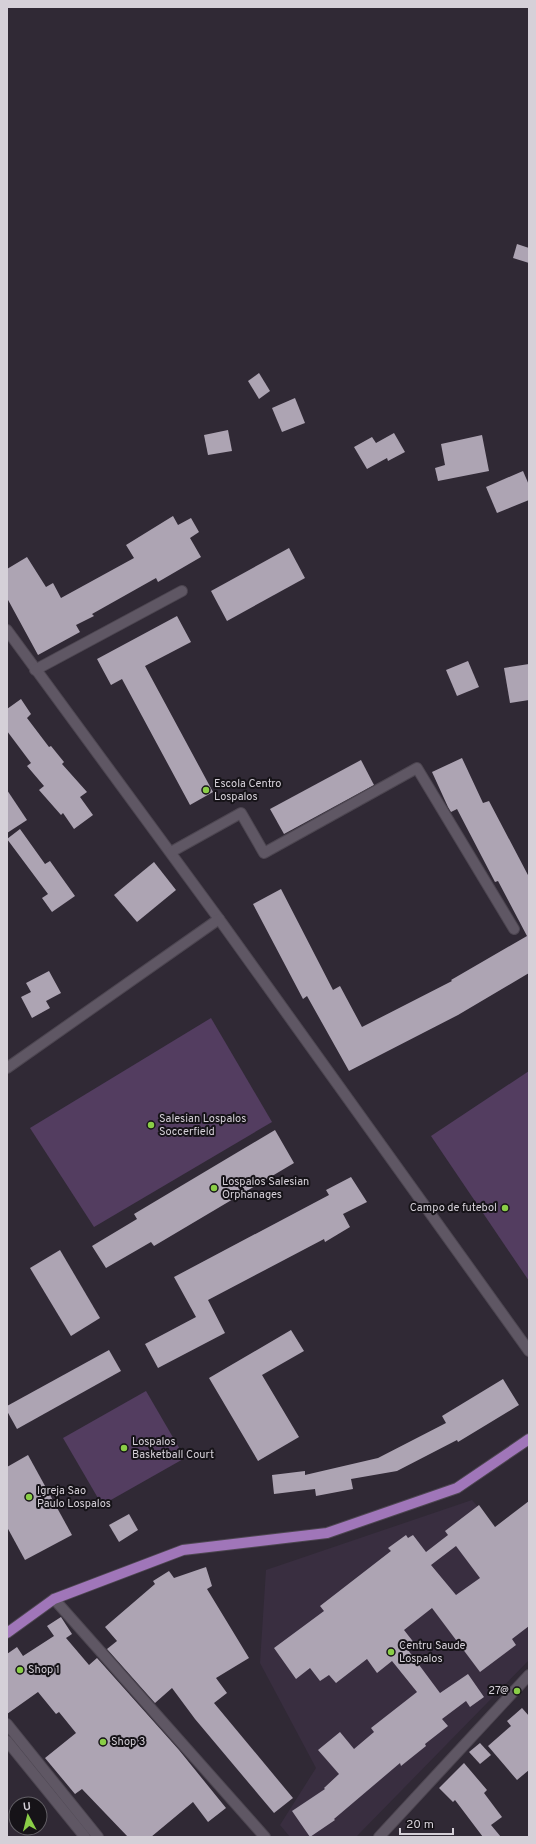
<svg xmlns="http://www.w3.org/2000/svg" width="536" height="1844" font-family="Overpass,sans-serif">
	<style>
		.built { fill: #392e40 }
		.green { fill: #533d60 }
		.building { fill: #ada4b3; fill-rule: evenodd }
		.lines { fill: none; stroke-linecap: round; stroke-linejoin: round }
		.minor-casing { stroke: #4d4651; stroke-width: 12 }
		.major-casing { stroke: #4d4651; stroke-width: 12 }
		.minor { stroke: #5f5764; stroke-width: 10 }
		.major { stroke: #a076b9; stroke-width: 10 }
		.poi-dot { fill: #8ace47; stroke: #161318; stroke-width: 1.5 }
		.labels { text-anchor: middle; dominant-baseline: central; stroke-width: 4; stroke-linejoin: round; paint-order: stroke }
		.poi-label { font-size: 11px; fill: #d5d0d8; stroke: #161318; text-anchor: start }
	</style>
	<rect width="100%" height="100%" fill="#302935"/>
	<polygon class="built" points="472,1500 529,1565 529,1660 356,1837 290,1837 280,1825 316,1768 260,1663 266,1570"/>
	<g class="green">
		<polygon points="211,1018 272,1122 94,1227 30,1128"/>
		<polygon points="529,1071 529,1281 431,1136"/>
		<polygon points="146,1391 185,1458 102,1505 63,1438"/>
	</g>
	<g class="building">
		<polygon points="517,244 529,248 529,263 513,258"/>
		<polygon points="259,373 270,391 259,399 248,381"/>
		<polygon points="295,398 305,423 282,432 272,408"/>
		<polygon points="228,430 232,451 208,455 204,435"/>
		<polygon points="394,433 405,452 388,461 387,458 367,469 354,447 372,437 376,443"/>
		<polygon points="482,435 489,471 438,481 435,468 445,465 441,444"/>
		<polygon points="523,471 529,485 529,500 497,513 486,487"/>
		<polygon points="173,516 178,525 191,518 199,532 190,538 201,557 158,582 156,578 92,614 94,616 76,625 80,632 38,655 7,598 7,569 27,557 46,587 53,583 61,598 134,558 126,545"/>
		<polygon points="289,548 305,578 227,621 211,591"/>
		<polygon points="177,616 191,642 145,666 213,792 190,805 122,679 111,685 97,659"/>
		<polygon points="468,661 479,687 457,696 446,670"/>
		<polygon points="529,664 529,700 510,703 504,668"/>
		<polygon points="21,699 31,714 27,718 49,747 51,746 64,762 62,764 87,792 80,797 93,815 74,829 63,813 61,815 39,790 44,786 27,766 31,763 7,731 7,709"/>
		<polygon points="462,758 483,803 489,801 529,877 529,973 458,1015 349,1071 307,996 303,999 253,904 281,889 333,990 340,986 362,1027 452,981 451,980 527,936 498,881 495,882 457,809 451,812 448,807 432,772"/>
		<polygon points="361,760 374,785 284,834 270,809"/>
		<polygon points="7,790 27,820 7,833"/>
		<polygon points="20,829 45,864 50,861 75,896 52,912 42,898 48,894 7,839"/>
		<polygon points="154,862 176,890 137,922 114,895"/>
		<polygon points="49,971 61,993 46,1001 50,1008 32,1018 21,997 31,992 26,983"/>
		<polygon points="275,1130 294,1163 154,1246 151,1242 106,1268 92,1246 137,1219 134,1214"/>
		<polygon points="351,1177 367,1202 343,1214 350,1227 325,1242 324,1239 208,1300 225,1333 158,1368 145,1344 196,1317 174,1277 329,1195 326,1190"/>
		<polygon points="60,1250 100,1318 71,1336 30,1268"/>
		<polygon points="291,1330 304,1351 262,1375 299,1437 258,1461 209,1378"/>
		<polygon points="109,1350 121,1371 17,1429 7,1411 7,1406"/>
		<polygon points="503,1379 519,1405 458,1442 457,1440 397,1471 351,1479 353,1489 316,1496 315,1489 274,1494 272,1475 305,1471 305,1475 378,1458 446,1423 442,1416"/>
		<polygon points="28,1455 72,1535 25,1560 7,1527 7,1467"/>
		<path d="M 529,1501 L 529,1626 L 512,1639 L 516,1645 L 480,1672 L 432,1608 L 404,1630 L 415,1644 L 408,1650 L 440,1693 L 468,1674 L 484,1697 L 470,1707 L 466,1701 L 442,1719 L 448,1726 L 425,1744 L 426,1746 L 401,1766 L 400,1763 L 334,1819 L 335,1820 L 310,1837 L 292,1811 L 325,1789 L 324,1788 L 339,1774 L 318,1750 L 340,1732 L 354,1749 L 374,1732 L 371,1728 L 417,1692 L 392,1661 L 377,1673 L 367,1659 L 336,1683 L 329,1675 L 320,1681 L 310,1668 L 296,1679 L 274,1648 L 324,1611 L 320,1606 L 391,1551 L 388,1548 L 406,1535 L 408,1538 L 413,1535 L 426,1552 L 448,1535 L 445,1531 L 479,1505 L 495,1527 ZM 456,1546 L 480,1578 L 456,1595 L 431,1565 Z"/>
		<polygon points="129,1514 138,1530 119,1542 109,1525"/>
		<polygon points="206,1567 212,1586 207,1589 249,1658 216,1678 227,1693 214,1703 293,1798 274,1813 195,1719 172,1688 155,1703 107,1649 117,1641 105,1627 155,1584 153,1581 169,1571 174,1578"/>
		<polygon points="61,1617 72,1634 66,1638 89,1665 97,1658 179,1750 226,1808 208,1822 193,1802 151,1837 128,1837 82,1789 75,1794 45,1758 76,1733 59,1712 56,1714 38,1692 7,1714 7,1654 17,1647 23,1656 54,1636 47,1626"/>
		<polygon points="522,1708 529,1716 529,1770 517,1780 488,1746 511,1726 507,1721"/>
		<polygon points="480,1743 491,1755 480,1764 469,1752"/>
		<polygon points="464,1763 487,1790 484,1793 502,1817 491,1825 501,1837 483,1837 455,1800 453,1802 439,1788"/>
	</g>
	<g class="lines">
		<defs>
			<g id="minor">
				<polyline points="7,630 219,919 529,1351"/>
				<polyline points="35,670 182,591"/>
				<polyline points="171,852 241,813 264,853 417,768 514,929"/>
				<polyline points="7,1068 219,919"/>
				<polyline points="54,1599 265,1837"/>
				<polyline points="7,1724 98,1837"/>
				<polyline points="7,1741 85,1837"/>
				<polyline points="379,1837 529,1675"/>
			</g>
			<polyline id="major" points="7,1633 54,1599 183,1550 327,1533 457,1488 529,1439"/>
		</defs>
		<use href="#minor" class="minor-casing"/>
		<use href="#major" class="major-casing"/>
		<use href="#minor" class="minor"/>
		<use href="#major" class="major"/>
	</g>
	<g class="poi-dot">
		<circle cx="206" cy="790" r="4"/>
		<circle cx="151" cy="1125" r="4"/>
		<circle cx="214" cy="1188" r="4"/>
		<circle cx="505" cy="1208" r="4"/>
		<circle cx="124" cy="1448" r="4"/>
		<circle cx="29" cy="1497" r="4"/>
		<circle cx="391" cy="1652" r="4"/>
		<circle cx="20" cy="1670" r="4"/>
		<circle cx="517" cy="1691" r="4"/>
		<circle cx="103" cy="1742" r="4"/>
	</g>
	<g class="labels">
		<g class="poi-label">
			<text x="214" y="784">Escola Centro<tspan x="214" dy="13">Lospalos</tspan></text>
			<text x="159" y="1119">Salesian Lospalos<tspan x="159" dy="13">Soccerfield</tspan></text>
			<text x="222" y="1182">Lospalos Salesian<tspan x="222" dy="13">Orphanages</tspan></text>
			<text x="497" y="1208" text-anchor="end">Campo de futebol</text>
			<text x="132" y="1442">Lospalos<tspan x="132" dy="13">Basketball Court</tspan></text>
			<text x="37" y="1491">Igreja Sao<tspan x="37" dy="13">Paulo Lospalos</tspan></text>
			<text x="399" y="1646">Centru Saude<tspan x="399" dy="13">Lospalos</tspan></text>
			<text x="28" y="1670">Shop 1</text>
			<text x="509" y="1691" text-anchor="end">27@</text>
			<text x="111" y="1742">Shop 3</text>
		</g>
	</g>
	<rect width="536" height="1844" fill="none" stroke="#d5d0d8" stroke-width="16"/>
	<g transform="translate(28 1816) rotate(353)"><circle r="19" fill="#161318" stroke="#625f65"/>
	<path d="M0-3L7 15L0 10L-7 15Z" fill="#8ace47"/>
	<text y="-6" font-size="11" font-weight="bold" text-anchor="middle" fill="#d5d0d8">U</text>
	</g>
	<path d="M400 1828v6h53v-6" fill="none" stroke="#d5d0d8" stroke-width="2"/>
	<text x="406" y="1828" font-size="12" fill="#d5d0d8" stroke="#161318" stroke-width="3" paint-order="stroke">20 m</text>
</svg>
